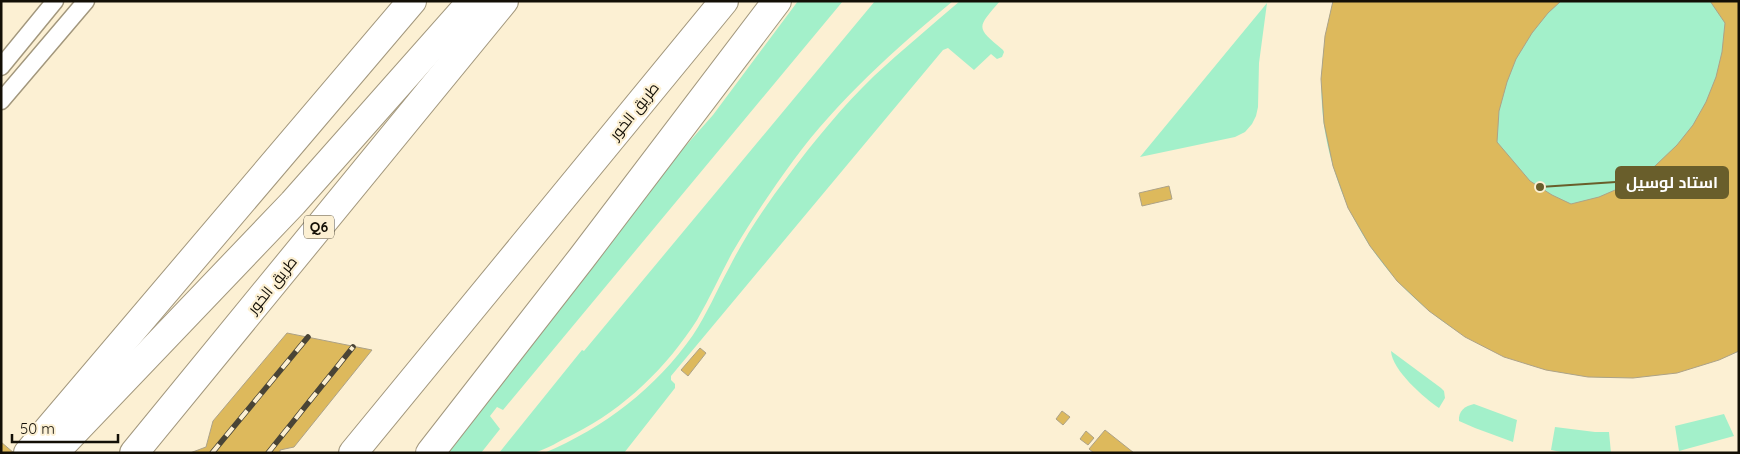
<svg xmlns="http://www.w3.org/2000/svg" width="1740" height="454" font-family="Quicksand,Cairo,sans-serif">
	<style>
		.green { fill: #a3f0ca }
		.building { fill: #ddb95c; stroke: #ada287 }
		.lines { fill: none; stroke-linecap: round; stroke-linejoin: round }
		.street-casing { stroke: #a2977d; stroke-width: 19 }
		.highway-casing { stroke: #a2977d; stroke-width: 30 }
		.street { stroke: #fff; stroke-width: 16 }
		.highway { stroke: #fff; stroke-width: 28 }
		.rail-casing { stroke: #494436; stroke-width: 5.5 }
		.rail { stroke: #fcf0d3; stroke-width: 4; stroke-dasharray: 11; stroke-linecap: butt }
		.labels { text-anchor: middle; dominant-baseline: central; stroke-width: 4.5; stroke-linejoin: round; paint-order: stroke }
		.shield { fill: #fcf0d3; stroke: #595244; stroke-width: 1 }
		.shield-label { font-size: 14px; font-weight: bold; fill: #130f06 }
		.street-label { font-size: 15px; fill: #130f06; stroke: #fcf0d3 }
		.leader { fill: none; stroke: #695e2b; stroke-width: 2 }
		.callout-dot { fill: #695e2b; stroke: #fcf0d3; stroke-width: 2 }
		.callout { fill: #695e2b; stroke: #695e2b; stroke-width: 2 }
		.callout-label { font-size: 16px; text-anchor: middle; font-weight: bold; fill: #fff }
	</style>
	<rect width="100%" height="100%" fill="#fcf0d3"/>
	<g class="green">
		<polygon points="798,1 843,1 503,410 497,407 490,416 500,429 481,453 447,453 526,353 666,168 713,115"/>
		<path d="M 875,1 L 953,1 C 894,50 838,100 793,161 C 771,191 751,221 732,253 C 720,275 710,298 697,320 C 667,367 624,409 574,434 C 561,440 546,450 533,453 C 522,454 509,453 499,453 L 582,350 L 584,351 Z"/>
		<path d="M 960,1 L 1000,1 C 977,28 975,27 1003,50 L 1004,52 L 1002,57 L 997,59 L 991,54 L 974,70 L 948,48 L 943,50 L 671,376 L 671,380 L 675,384 L 675,388 L 624,453 L 544,453 C 604,428 656,388 693,335 C 707,314 717,290 729,268 C 745,236 766,205 788,176 C 814,141 843,106 874,76 C 902,50 931,26 960,1 Z"/>
		<path d="M 1333,1 L 1739,1 L 1739,351 C 1577,426 1382,337 1333,166 C 1316,109 1319,57 1333,1 Z"/>
		<polygon points="1267,3 1259,63 1258,107 1256,116 1252,124 1245,132 1235,137 1140,157"/>
		<path d="M 1391,351 L 1441,388 L 1444,391 L 1445,398 L 1439,408 C 1424,398 1392,370 1391,351 Z"/>
		<path d="M 1474,404 L 1517,420 L 1513,442 L 1475,428 L 1459,421 C 1458,411 1465,406 1474,404 Z"/>
		<polygon points="1724,414 1734,436 1679,451 1675,426"/>
		<polygon points="1555,427 1595,432 1609,432 1611,453 1566,453 1551,450"/>
	</g>
	<g class="building">
		<polygon points="1333,1 1561,1 1548,13 1532,33 1516,59 1507,82 1499,111 1497,142 1530,181 1552,195 1571,204 1599,197 1629,184 1655,166 1677,145 1693,125 1706,102 1716,77 1722,52 1725,23 1710,1 1739,1 1739,351 1719,360 1677,373 1633,378 1588,377 1546,370 1504,357 1465,337 1429,311 1397,281 1370,246 1348,208 1333,166 1324,123 1321,79 1325,36"/>
		<polygon points="1169,186 1172,199 1142,206 1139,193"/>
		<polygon points="287,333 372,350 294,447 280,450 280,453 190,453 206,447 213,421"/>
		<polygon points="700,348 706,353 688,376 681,370"/>
		<polygon points="1062,411 1070,417 1063,425 1056,419"/>
		<polygon points="1105,430 1134,453 1094,453 1089,449"/>
		<polygon points="1086,431 1094,438 1088,445 1080,439"/>
		<polygon points="1,442 14,453 1,453"/>
	</g>
	<g class="lines">
		<defs>
			<g id="street">
				<polyline points="1,67 55,1"/>
				<polyline points="1,101 86,1"/>
			</g>
			<g id="highway">
				<polyline points="28,453 412,1"/>
				<polyline points="54,453 293,203 472,1"/>
				<polyline points="134,453 504,1"/>
				<polyline points="353,453 724,1"/>
				<polyline points="430,453 581,259 777,1"/>
			</g>
		</defs>
		<use href="#street" class="street-casing"/>
		<use href="#highway" class="highway-casing"/>
		<use href="#street" class="street"/>
		<use href="#highway" class="highway"/>
		<defs>
			<g id="rail">
				<polyline points="212,453 308,337"/>
				<polyline points="268,453 353,347"/>
			</g>
		</defs>
		<use href="#rail" class="rail-casing"/>
		<use href="#rail" class="rail"/>
	</g>
	<g class="labels">
		<rect class="shield" x="304" y="215.5" width="30" height="23" rx="4"/>
		<g class="shield-label">
			<text x="319" y="227">Q6</text>
		</g>
		<g class="street-label">
			<text transform="translate(634 111) rotate(-51)">طريق الخور</text>
			<text transform="translate(272 285) rotate(-51)">طريق الخور</text>
		</g>
	</g>
	<path class="leader" d="M1540 187L1616 182"/>
	<circle class="callout-dot" cx="1540" cy="187" r="5"/>
	<rect class="callout" x="1616" y="167" width="112" height="31" rx="5"/>
	<g class="callout-label">
		<text x="1672" y="188">استاد لوسيل</text>
	</g>
	<rect width="1740" height="454" fill="none" stroke="#130f06" stroke-width="5"/>
	<path d="M12 434v8h106v-8" fill="none" stroke="#130f06" stroke-width="2.5"/>
	<text x="20" y="434" font-size="15" fill="#130f06" stroke="#fcf0d3" stroke-width="4" paint-order="stroke">50 m</text>
</svg>
